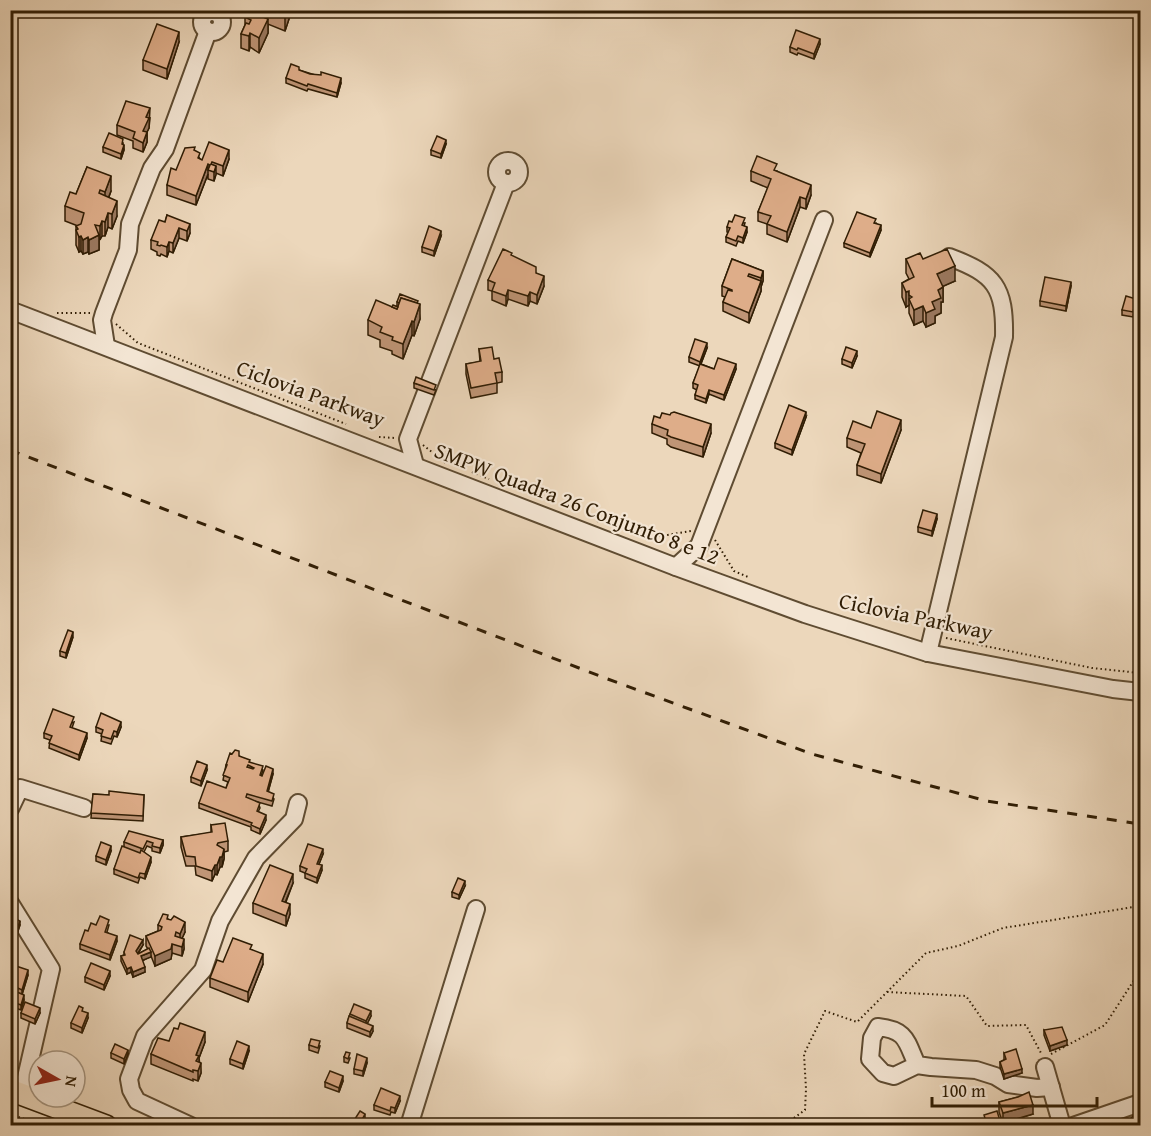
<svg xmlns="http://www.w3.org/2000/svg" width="1151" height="1136" font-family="'Gentium Book Plus',serif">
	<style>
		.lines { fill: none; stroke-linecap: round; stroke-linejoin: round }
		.minor-casing { stroke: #5f4c32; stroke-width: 20 }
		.major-casing { stroke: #301d04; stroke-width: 24 }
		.path { stroke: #301d04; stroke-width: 2; stroke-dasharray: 1.5 3; stroke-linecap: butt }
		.minor { stroke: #f3e5d3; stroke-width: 16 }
		.major { stroke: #ecd7bb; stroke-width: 21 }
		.rail { stroke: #301d04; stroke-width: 3; stroke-dasharray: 10 10; stroke-linecap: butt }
		.wall { fill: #bf9576; stroke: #301d04; stroke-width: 1.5 }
		.shaded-wall { fill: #9b7960; stroke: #301d04; stroke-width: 1.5 }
		.building { fill: #dead89; stroke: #301d04; stroke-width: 1.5; fill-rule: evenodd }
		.labels { text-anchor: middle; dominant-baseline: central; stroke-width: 4.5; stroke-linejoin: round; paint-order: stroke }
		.street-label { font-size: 22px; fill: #301d04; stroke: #f3e5d3 }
	</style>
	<rect width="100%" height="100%" fill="#ecd7bb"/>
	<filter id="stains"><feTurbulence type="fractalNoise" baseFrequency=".00333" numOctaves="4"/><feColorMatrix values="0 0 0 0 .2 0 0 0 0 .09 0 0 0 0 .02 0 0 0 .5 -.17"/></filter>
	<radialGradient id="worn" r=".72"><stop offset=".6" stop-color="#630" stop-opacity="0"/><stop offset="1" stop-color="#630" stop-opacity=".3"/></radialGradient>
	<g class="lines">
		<defs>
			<g id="minor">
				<circle cx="212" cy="22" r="10"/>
				<circle cx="508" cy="172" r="11"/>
				<polyline points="10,310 676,567 805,614 928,653 1113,689 1140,692"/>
				<polyline points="106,346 102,320 104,313 128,250 130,224 152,168 165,149 208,31"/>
				<polyline points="415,465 408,439 506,183"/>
				<polyline points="676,567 699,546 824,220"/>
				<path d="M 928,653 L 1004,337 C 1005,287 995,274 949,257"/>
				<polyline points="10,809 20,788 84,808"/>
				<polyline points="10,903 51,969 22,1095"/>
				<path d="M 917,1065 L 894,1076 L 883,1073 L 870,1059 L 872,1038 L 878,1027 C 907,1030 906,1041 917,1065 L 931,1067 L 976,1070 L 995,1076 L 1008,1084 L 1037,1088 L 1051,1087"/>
				<polyline points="1045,1067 1062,1126"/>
				<polyline points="191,1126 137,1101 131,1090 129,1079 145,1036 203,970 220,921 256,858 294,819 298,803"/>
				<polyline points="409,1126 476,909"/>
				<polyline points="1073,1126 1140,1103"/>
			</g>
			<g id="major">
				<polyline points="10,1090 106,1126"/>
				<polyline points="1140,1126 1140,1125"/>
			</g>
		</defs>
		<use href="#minor" class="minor-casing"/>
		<use href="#major" class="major-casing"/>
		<g class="path">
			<polyline points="57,313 90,313"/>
			<polyline points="116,324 138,343 346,424"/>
			<polyline points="379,437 395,438"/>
			<polyline points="423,445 447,464"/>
			<polyline points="472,472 489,479"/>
			<polyline points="597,521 616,524 662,536 691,531"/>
			<polyline points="715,540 734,571 748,577"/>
			<polyline points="946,638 1092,668 1140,673"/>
			<polyline points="887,992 966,996 987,1026 1026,1025 1042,1055"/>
			<polyline points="1051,1054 1105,1025 1140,971"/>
			<polyline points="10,1114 44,1126"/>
			<polyline points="783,1126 805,1110 806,1089 804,1054 825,1011 857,1022 926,953 958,946 1003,928 1140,906"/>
		</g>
		<use href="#minor" class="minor"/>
		<use href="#major" class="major"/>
		<polyline class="rail" points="10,450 605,678 812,754 987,801 1140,824"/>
	</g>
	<g class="wall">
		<polygon points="10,10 16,10 12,19 10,18"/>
		<polygon points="87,10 99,10 97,15"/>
		<polygon points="246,10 289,10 289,19 285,31 268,24 268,33 259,53 250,47 249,51 241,48 241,34 245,25 245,17"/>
		<polygon points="179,42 167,79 143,70 143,60"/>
		<polygon points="820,44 814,59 798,53 797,55 790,52 790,47"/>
		<polygon points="299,70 341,83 337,97 308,89 307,91 286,83 286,78"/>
		<polygon points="150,118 149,128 147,132 147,142 143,152 133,148 133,141 117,135 117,125"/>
		<polygon points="123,143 124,150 121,159 103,152 103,147"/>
		<polygon points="446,144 441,158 431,155 431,150"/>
		<polygon points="195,151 200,159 202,160 229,159 223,176 216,173 214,181 208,179 208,174 196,205 167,195 167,185 176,170"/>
		<polygon points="87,167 111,191 109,197 117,216 112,229 108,227 105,236 102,236 99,240 99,250 89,254 88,252 83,254 81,251 79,252 76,245 76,226 78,226 65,221 65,206 76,194"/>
		<polygon points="751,171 777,171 811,195 806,209 800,207 787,242 767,234 767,224 758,221 758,212 768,188 751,181"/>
		<polygon points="167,215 190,233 187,241 179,238 173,253 169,251 167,257 161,254 160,256 157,255 157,252 151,249 151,240 165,222"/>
		<polygon points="732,222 745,223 744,226 747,232 743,243 738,241 736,246 726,242 726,237 728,233 727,232 727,227"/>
		<polygon points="876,223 881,230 870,257 844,247 844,243"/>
		<polygon points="441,236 434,256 422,252 422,247"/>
		<polygon points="512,256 536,273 544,286 537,304 530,301 528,306 508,299 506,306 492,300 492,291 488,290 488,280"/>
		<polygon points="732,259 763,271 763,281 761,287 761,291 749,323 723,311 723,302 725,297 722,296 722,286"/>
		<polygon points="906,259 923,259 955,281 943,286 943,302 941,302 941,313 935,316 935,323 926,327 923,321 914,325 909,313 909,305 906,307 902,297 902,283 909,279 906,273"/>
		<polygon points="1071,286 1066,311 1040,306 1040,301"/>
		<polygon points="397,302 418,304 420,319 414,336 412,335 403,359 392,354 392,351 380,347 380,340 368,335 368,320 397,306"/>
		<polygon points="1136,303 1133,317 1122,315 1122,310"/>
		<polygon points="707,348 701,364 714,369 736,369 724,400 709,394 706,403 695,399 695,395 697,390 693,388 693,383 700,366 689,362 689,357"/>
		<polygon points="479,349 494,359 502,372 502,382 497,383 497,393 471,398 466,374 466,364 480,362"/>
		<polygon points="857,356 852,368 842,364 842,359"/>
		<polygon points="414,383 436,390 434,395 414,388"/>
		<polygon points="806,417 792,455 775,448 775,443"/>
		<polygon points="652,424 711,433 703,457 671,447 667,444 667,439 652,433"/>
		<polygon points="871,428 901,430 881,483 857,475 857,465 861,453 847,447 847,438"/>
		<polygon points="937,519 932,536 918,532 918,527"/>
		<polygon points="73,637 66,658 60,656 60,651"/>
		<polygon points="74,722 72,728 87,738 79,760 49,748 50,740 44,738 44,733"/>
		<polygon points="96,727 121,727 117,737 114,736 111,744 101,741 102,734 96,732"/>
		<polygon points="239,756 263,770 261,776 273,774 268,792 274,799 272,806 258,802 260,808 258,812 266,820 260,834 251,830 251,827 199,808 199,803 226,788 228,782 223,780 226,765"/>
		<polygon points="207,770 201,786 191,782 191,777"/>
		<polygon points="93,794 109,795 144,795 143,821 91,818"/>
		<polygon points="211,825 228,841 228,851 224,852 224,859 222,867 220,867 217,875 215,874 212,881 196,875 195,866 186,866 181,847 181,837 211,833"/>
		<polygon points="163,840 163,845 160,853 152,851 152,848 147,846 144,852 151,862 145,879 140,877 138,883 114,874 114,869 124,847 124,842"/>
		<polygon points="111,851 106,865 96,861 96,856"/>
		<polygon points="323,854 319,864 322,870 317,883 305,878 305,873 300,871 300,866"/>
		<polygon points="293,883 286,902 290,914 286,926 253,913 253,903"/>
		<polygon points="465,886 459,899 452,897 452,892"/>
		<polygon points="10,914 12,917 20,925 15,940 10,938"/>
		<polygon points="168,919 185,932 182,938 184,949 182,956 172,953 171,959 155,966 151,956 142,961 145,972 133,977 131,972 127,974 121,961 121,956 124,955 124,952 143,945 138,954 148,949 146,946 146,936 158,931 158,925"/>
		<polygon points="96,925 109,925 107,932 117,941 110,960 80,949 80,944 88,931"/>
		<polygon points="252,950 263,964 248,1002 210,987 210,978 223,962"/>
		<polygon points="10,964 28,975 22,994 24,1000 21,1010 10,1006"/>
		<polygon points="110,976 104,990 85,982 85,977"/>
		<polygon points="21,1013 40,1013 35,1024 21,1018"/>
		<polygon points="350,1014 371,1016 367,1024 373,1031 370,1037 347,1028 347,1023"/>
		<polygon points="88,1018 82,1033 71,1028 71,1023"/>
		<polygon points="1044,1030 1067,1045 1050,1051 1044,1035"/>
		<polygon points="169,1041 205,1042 199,1058 201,1073 198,1081 193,1079 193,1081 151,1064 151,1054"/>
		<polygon points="309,1045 320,1046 318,1053 309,1050"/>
		<polygon points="249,1051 243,1069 230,1064 230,1059"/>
		<polygon points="111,1053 128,1054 124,1064 111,1058"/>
		<polygon points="1004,1053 1022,1073 1004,1079 1000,1067 1000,1062 1004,1060"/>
		<polygon points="344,1057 350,1058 348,1063 344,1062"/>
		<polygon points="367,1063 363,1076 354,1074 354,1069"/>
		<polygon points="343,1081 339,1092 325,1087 325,1082"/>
		<polygon points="1018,1097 1033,1114 1003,1123 999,1112 999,1102"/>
		<polygon points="400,1101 395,1113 391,1112 390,1115 374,1110 374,1105"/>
	</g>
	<g class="shaded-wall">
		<polygon points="12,10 16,10 12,19"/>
		<polygon points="265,10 266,23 268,19 268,33 259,53 259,38 263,17"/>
		<polygon points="285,10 289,10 289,19 285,31"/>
		<polygon points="179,32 179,42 167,79 167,69"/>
		<polygon points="250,33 250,47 249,51 249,36"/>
		<polygon points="820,39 820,44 814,59 814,54"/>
		<polygon points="341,78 341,83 337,97 337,93"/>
		<polygon points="150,108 149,128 143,140 143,131 146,117"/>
		<polygon points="147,132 147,142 143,152 143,143"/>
		<polygon points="446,140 446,144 441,158 441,154"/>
		<polygon points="124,145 124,150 121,159 121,154"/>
		<polygon points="229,150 229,159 223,176 223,166"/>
		<polygon points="208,164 208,174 196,205 196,196"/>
		<polygon points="216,166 216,175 214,181 214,172"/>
		<polygon points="111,176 111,191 105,206 105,192"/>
		<polygon points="811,185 811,195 806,209 806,199"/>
		<polygon points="800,197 800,207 787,242 787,232"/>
		<polygon points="117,201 117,216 112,229 112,214"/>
		<polygon points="108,213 108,227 105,236 105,222"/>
		<polygon points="102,221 102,236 100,240 100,226"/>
		<polygon points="190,224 190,233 187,241 187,231"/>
		<polygon points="881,225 881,230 870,257 870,253"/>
		<polygon points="747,227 747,232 743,243 743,238"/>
		<polygon points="179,228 179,238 173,253 173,243"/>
		<polygon points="441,231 441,236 434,256 434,251"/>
		<polygon points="99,235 99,250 89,254 89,240"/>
		<polygon points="81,236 81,251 79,252 79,237"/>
		<polygon points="88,237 88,252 83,254 83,240"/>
		<polygon points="169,242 169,251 167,257 167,247"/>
		<polygon points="955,266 955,281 937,289 937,274"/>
		<polygon points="763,271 763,281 761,287 761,291 749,323 749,313 761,282 761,278"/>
		<polygon points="544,276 544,286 537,304 537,295"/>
		<polygon points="1071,282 1071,286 1066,311 1066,306"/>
		<polygon points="943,287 943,302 941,302 941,313 935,316 935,323 926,327 926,313 938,290"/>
		<polygon points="508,290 508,299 506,306 506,296"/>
		<polygon points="909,291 909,305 906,307 906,292"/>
		<polygon points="530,292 530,301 528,306 528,296"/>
		<polygon points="420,304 420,319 414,336 414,322"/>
		<polygon points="923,306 923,321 914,325 914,310"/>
		<polygon points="412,321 412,335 403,359 403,344"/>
		<polygon points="707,343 707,348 700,366 700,362"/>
		<polygon points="857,351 857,356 852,368 852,363"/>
		<polygon points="736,364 736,369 724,400 724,395"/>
		<polygon points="709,390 709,394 706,403 706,399"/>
		<polygon points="806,412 806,417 792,455 792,450"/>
		<polygon points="901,420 901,430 881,483 881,474"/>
		<polygon points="711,424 711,433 703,457 703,447"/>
		<polygon points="937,514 937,519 932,536 932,531"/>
		<polygon points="73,632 73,637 66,658 66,653"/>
		<polygon points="121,722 121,727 117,737 117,732"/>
		<polygon points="87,733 87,738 79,760 79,755"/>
		<polygon points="207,765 207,770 201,786 201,781"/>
		<polygon points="273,769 273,774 267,796 267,791"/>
		<polygon points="266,815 266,820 260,834 260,829"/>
		<polygon points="163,840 163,845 160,853 160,848"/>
		<polygon points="111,846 111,851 106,865 106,860"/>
		<polygon points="224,849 224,859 222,867 222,857"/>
		<polygon points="323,849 323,854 317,869 317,864"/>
		<polygon points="151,857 151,862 145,879 145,874"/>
		<polygon points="220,857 220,867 217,875 217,865"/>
		<polygon points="215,865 215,874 212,881 212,871"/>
		<polygon points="322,865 322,870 317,883 317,878"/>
		<polygon points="293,874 293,883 282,910 282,901"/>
		<polygon points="465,881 465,886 459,899 459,895"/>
		<polygon points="290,904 290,914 286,926 286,916"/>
		<polygon points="20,921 20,925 15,940 15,935"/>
		<polygon points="185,922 185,932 180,943 180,934"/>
		<polygon points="117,936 117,941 110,960 110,955"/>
		<polygon points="184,939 184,949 182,956 182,947"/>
		<polygon points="143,940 143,945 136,956 136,951"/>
		<polygon points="172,944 172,953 171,959 155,966 155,956"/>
		<polygon points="151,952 151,957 141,961 141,956"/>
		<polygon points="263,954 263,964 248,1002 248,992"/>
		<polygon points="131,967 131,972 127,974 127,969"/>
		<polygon points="145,967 145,972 133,977 133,972"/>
		<polygon points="28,970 28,975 22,995 22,990"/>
		<polygon points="110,971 110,976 104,990 104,985"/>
		<polygon points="24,995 24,1000 21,1010 21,1005"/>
		<polygon points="40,1008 40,1013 35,1024 35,1019"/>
		<polygon points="371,1011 371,1016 366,1026 366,1021"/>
		<polygon points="88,1013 88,1018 82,1033 82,1028"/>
		<polygon points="373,1026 373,1031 370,1037 370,1032"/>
		<polygon points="205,1032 205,1042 199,1058 199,1065 196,1071 196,1055"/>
		<polygon points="1067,1040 1067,1045 1050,1051 1050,1046"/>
		<polygon points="249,1046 249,1051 243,1069 243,1064"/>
		<polygon points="128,1050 128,1054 124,1064 124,1059"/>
		<polygon points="367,1058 367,1063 363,1076 363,1071"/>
		<polygon points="201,1063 201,1073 198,1081 198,1071"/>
		<polygon points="1022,1069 1022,1073 1004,1079 1004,1074"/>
		<polygon points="343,1076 343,1081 339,1092 339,1088"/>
		<polygon points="400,1096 400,1101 395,1113 395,1108"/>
		<polygon points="1033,1105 1033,1114 1003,1123 1003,1113"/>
		<polygon points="365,1114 365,1119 361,1125 359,1125"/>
	</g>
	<g class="building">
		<polygon points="254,10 265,10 263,17 268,19 259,38 250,33 249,36 241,34 246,23 249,24 251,20 245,17 247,11 253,13"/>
		<polygon points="270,10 287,10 285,17"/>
		<polygon points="157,24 179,32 167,69 143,60"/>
		<polygon points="796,30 820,39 814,54 798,48 797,50 790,47"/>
		<polygon points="291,64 299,67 299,70 310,74 321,75 321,72 341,78 337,93 308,84 307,86 286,78"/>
		<polygon points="126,101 150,108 146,117 149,118 143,131 147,132 143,143 133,138 135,132 117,125"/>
		<polygon points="109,133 123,139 122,144 124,145 121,154 103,147"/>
		<polygon points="437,136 446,140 441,154 431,150"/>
		<polygon points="209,142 229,150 223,166 212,162 211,164 216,166 214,172 208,170 210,165 208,164 196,196 167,185 171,168 176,170 185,148 195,147 194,150 200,153 198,158 202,160"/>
		<polygon points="757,156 777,164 774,170 811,185 806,199 800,197 787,232 767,224 771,216 758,212 771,179 751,171"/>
		<polygon points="87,167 111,176 105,192 100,190 99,193 117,201 112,214 108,213 105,222 102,221 100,226 95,225 99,235 89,240 88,237 83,240 81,236 79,237 76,230 78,229 76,226 81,224 84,213 65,206 70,192 76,194"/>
		<polygon points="857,212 876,219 874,223 881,225 870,253 844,243"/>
		<polygon points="167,215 190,224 187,231 179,228 173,243 169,242 167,247 161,245 160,246 157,245 158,242 151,240 159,220 165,222"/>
		<polygon points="735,215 745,218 742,225 747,227 743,238 738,236 736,241 726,237 730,228 727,227 729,221 732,222"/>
		<polygon points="429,226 441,231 434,251 422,247"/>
		<polygon points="503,249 512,253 511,255 536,267 536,273 544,276 537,295 530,292 528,296 508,290 506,296 492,291 495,283 488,280"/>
		<polygon points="947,249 955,266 937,274 943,287 938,290 941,298 932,302 935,309 926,313 923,306 914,310 909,299 912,297 909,295 909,291 906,292 902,283 914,277 906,259 920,253 923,259"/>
		<polygon points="732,259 763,271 761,278 749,274 748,276 761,281 749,313 723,302 728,290 732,291 732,290 722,286"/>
		<polygon points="1045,277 1071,282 1066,306 1040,301"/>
		<polygon points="400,294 418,301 417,303 401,298 399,303 397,302"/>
		<polygon points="1126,296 1136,299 1133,312 1122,310"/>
		<polygon points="401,298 420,304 414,322 412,321 403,344 392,340 393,337 380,332 382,327 368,320 376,300 397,309"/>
		<polygon points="393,305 398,307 397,309 392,307"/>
		<polygon points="695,339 707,343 700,362 689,357"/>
		<polygon points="492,347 494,359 499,358 502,372 495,373 497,383 471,388 466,364 481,361 479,349"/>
		<polygon points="846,347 857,351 852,363 842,359"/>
		<polygon points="718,358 736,364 724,395 709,390 706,399 695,395 698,385 693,383 700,364 714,369"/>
		<polygon points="416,377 436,385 434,390 414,383"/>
		<polygon points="789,405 806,412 792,450 775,443"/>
		<polygon points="877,411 901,420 881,474 857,465 865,444 847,438 853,421 871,428"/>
		<polygon points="674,412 711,424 703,447 671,437 667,435 668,430 652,424 654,416 660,418 662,413 670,415 671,413"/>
		<polygon points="923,510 937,514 932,531 918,527"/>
		<polygon points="68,630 73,632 66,653 60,651"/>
		<polygon points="53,709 74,717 70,727 87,733 79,755 49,743 52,736 44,733"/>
		<polygon points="101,713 121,722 117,732 114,731 111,739 101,736 103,730 96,727"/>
		<path d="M 235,750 L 239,751 L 239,756 L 250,760 L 249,762 L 263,766 L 260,775 L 262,776 L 266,766 L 273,769 L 267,791 L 274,794 L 272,801 L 247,794 L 246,797 L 260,803 L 257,811 L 266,815 L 260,829 L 251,825 L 252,823 L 199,803 L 207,781 L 226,788 L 230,778 L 223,775 L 227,765 L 226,765 L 230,753 L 232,754 ZM 248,765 L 254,768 L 253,769 L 247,767 Z"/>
		<polygon points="197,761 207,765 201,781 191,777"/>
		<polygon points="109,791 144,795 143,816 91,813 93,794 109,795"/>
		<polygon points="225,823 228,841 218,843 217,845 224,849 222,857 220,857 217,865 215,865 212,871 196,866 195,857 186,856 181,837 212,832 211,825"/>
		<polygon points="129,831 163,840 160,848 152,846 153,843 147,841 143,849 124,842"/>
		<polygon points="101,842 111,846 106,860 96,856"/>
		<polygon points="308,844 323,849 317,864 322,865 317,878 305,873 307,869 300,866"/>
		<polygon points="122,846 140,853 141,850 151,857 145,874 140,873 138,878 114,869"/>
		<polygon points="270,865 293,874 282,901 290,904 286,916 253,903"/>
		<polygon points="458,878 465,881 459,895 452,892"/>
		<polygon points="10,914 12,915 12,917 20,921 15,935 10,933 10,923 12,920 10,921"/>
		<polygon points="163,914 168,915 167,919 171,920 174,916 185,922 180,934 176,932 175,936 184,939 182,947 172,944 171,949 155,956 146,936 161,930 162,927 158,925"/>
		<polygon points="100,916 109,920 105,932 117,936 110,955 80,944 85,930 88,931 91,923 96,925"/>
		<polygon points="130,935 143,940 136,951 138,954 149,948 151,952 141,956 145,967 133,972 131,967 127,969 121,956 125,955 124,952"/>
		<polygon points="233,938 252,945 250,949 263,954 248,992 210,978 217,960 223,962"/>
		<polygon points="91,963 110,971 104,985 85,977"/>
		<polygon points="10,964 28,970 22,990 18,988 17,992 24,995 21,1005 10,1001"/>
		<polygon points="25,1002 40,1008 35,1019 21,1013"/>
		<polygon points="354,1004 371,1011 366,1021 350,1014"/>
		<polygon points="79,1006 83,1008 82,1011 88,1013 82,1028 71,1023"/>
		<polygon points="349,1016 373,1026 370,1032 347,1023"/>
		<polygon points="180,1023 205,1032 196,1055 199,1056 196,1061 201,1063 198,1071 193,1070 193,1072 151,1054 158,1038 169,1041 174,1028 178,1029"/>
		<polygon points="1062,1027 1067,1040 1050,1046 1044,1030"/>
		<polygon points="311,1039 320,1041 318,1048 309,1045"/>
		<polygon points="237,1041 249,1046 243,1064 230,1059"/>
		<polygon points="115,1044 128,1050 124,1059 111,1053"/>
		<polygon points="1016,1049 1022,1069 1004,1074 1000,1062 1006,1059 1004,1053"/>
		<polygon points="346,1052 350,1053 348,1059 344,1057"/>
		<polygon points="357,1054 367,1058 363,1071 354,1069"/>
		<polygon points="330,1071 343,1076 339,1088 325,1082"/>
		<polygon points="381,1088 400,1096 395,1108 391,1107 390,1111 374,1105"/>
		<polygon points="1029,1092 1033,1105 1003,1113 999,1102 1018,1097"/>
		<polygon points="360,1111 365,1114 359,1125 353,1122"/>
		<polygon points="997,1111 1001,1124 997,1125 987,1125 984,1115"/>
	</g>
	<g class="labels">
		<g class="street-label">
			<text transform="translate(311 393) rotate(20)">Ciclovia Parkway</text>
			<text transform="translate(577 503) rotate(21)">SMPW Quadra 26 Conjunto 8 e 12</text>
			<text transform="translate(916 616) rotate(12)">Ciclovia Parkway</text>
		</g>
	</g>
	<rect width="1151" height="1136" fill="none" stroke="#ecd7bb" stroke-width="36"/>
	<rect x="12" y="12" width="1127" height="1112" fill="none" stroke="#301d04" stroke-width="3"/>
	<rect x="18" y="18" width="1115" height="1100" fill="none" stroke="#301d04" stroke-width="1.5"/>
	<g transform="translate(57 1079) rotate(99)"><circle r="28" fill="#f3e5d3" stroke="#a59580" stroke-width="1.5"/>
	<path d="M0-4.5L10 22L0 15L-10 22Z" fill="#8f2418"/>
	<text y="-9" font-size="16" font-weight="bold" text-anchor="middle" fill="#301d04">N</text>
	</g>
	<path d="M932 1097v9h165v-9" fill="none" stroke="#301d04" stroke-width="3"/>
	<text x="941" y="1097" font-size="18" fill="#301d04" stroke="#f3e5d3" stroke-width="4.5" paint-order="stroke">100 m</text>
	<rect width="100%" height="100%" filter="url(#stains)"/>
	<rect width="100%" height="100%" fill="url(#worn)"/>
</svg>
